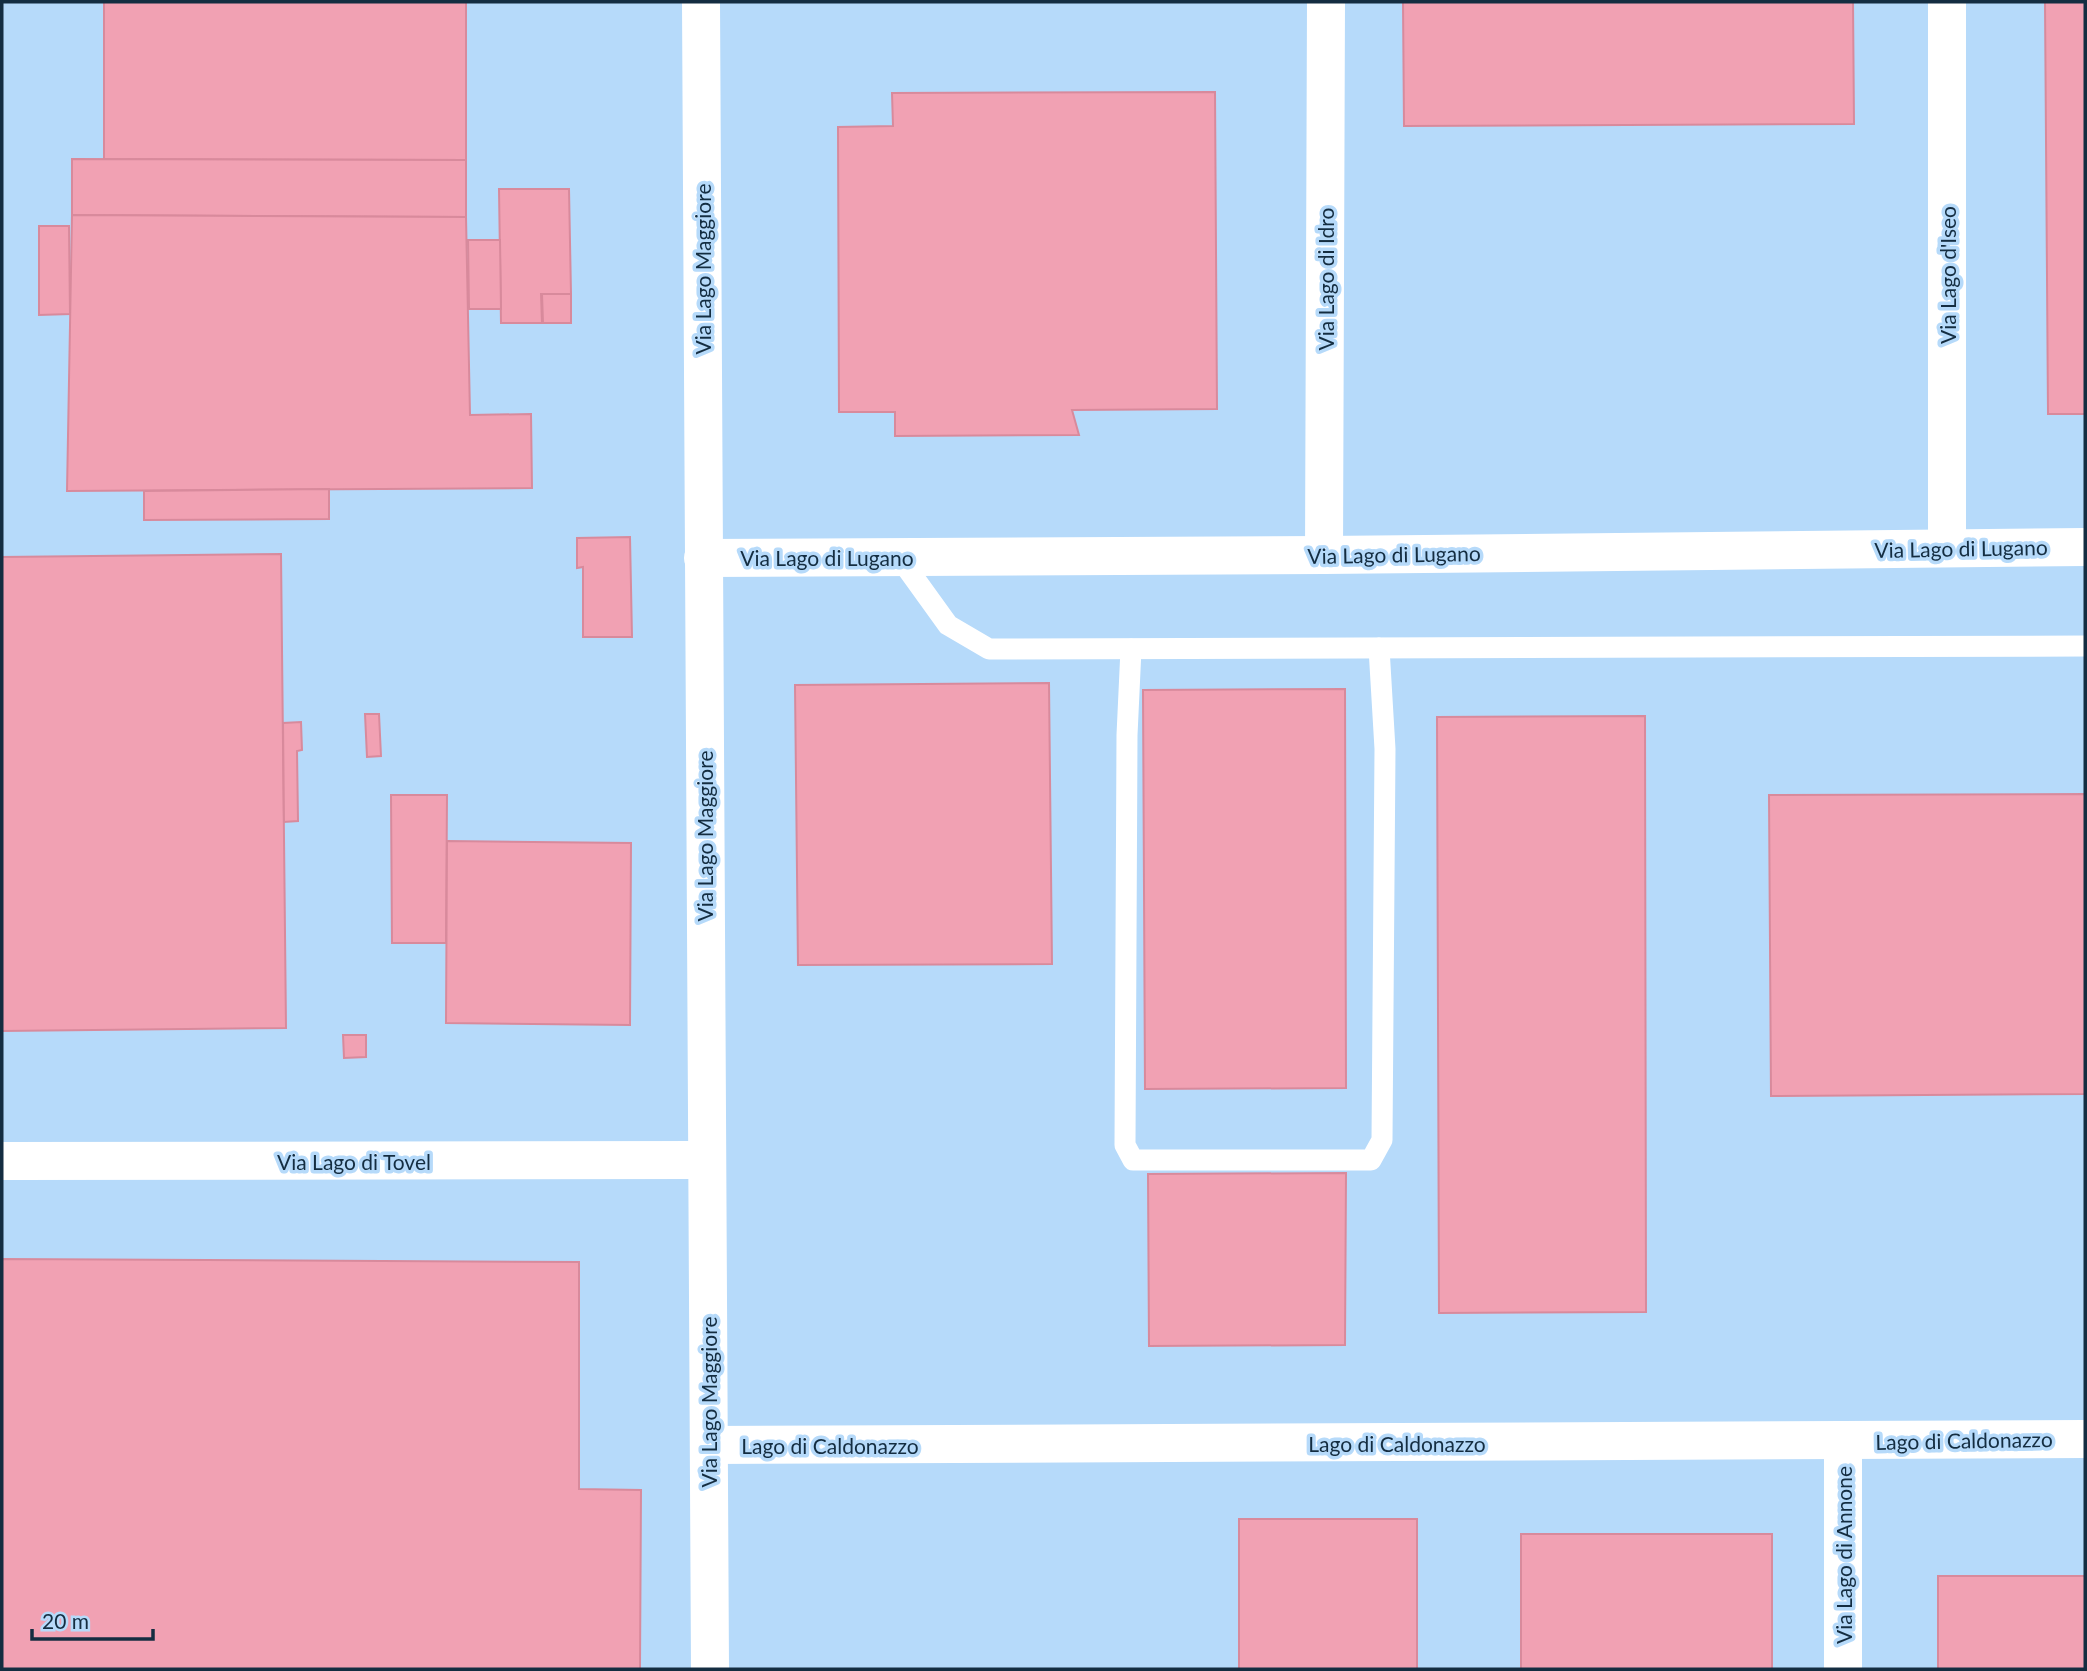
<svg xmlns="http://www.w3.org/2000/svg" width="2087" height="1671" font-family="Lato,sans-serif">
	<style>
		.building { fill: #f1a1b3; stroke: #d88a9c; stroke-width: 2 }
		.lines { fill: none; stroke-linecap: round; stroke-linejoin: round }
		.lane { stroke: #fff; stroke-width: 21 }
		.street { stroke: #fff; stroke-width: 38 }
		.labels { text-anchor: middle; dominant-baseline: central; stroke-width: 7; stroke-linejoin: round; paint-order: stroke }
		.street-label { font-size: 21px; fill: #142d41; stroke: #b6dafa }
	</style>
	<rect width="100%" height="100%" fill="#b6dafa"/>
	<g class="building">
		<polygon points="104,2 466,2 466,160 104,159"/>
		<polygon points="1403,2 1853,2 1854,124 1404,126"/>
		<polygon points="2045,2 2085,2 2085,414 2048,414"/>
		<polygon points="1215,92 1217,409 1072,410 1079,435 895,436 895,412 839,412 838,127 893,126 892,93"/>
		<polygon points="72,159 466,160 466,217 72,215"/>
		<polygon points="499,189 569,189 571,294 541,294 542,323 501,323"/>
		<polygon points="72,215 466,217 470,415 531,414 532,488 67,491"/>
		<polygon points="39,226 69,226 70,314 39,315"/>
		<polygon points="468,240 500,240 501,309 469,309"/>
		<polygon points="542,294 571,294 571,323 543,323"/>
		<polygon points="329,489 329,519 144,520 144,491"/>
		<polygon points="630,537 632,637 583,637 583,567 577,568 577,538"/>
		<polygon points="281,554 286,1028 2,1031 2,557"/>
		<polygon points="1049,683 1052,964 798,965 795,685"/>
		<polygon points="1345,689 1346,1088 1145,1089 1143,690"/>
		<polygon points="365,714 379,714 381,756 367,757"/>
		<polygon points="1645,716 1646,1312 1439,1313 1437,717"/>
		<polygon points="301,722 302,750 297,751 298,821 284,822 283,723"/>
		<polygon points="2085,794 2085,1094 1771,1096 1769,795"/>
		<polygon points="391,795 447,795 446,943 392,943"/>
		<polygon points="447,841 631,843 630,1025 446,1023"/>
		<polygon points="343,1035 366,1035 366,1057 344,1058"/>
		<polygon points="1346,1173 1345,1345 1149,1346 1148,1174"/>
		<polygon points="2,1259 579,1262 579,1489 641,1490 640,1669 2,1669"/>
		<rect x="1239" y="1519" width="178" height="150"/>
		<rect x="1521" y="1534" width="251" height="135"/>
		<rect x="1938" y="1576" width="147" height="93"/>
	</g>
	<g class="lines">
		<g class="lane">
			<polyline points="899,557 948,625 989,649 2085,646"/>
			<polyline points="1131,649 1127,735 1125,1145 1133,1160 1371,1160 1382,1140 1385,749 1379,648"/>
		</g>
		<g class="street">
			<polyline points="701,2 710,1669"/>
			<polyline points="1947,548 1947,2"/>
			<polyline points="1324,555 1326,2"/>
			<polyline points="703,558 1324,555 2085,547"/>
			<polyline points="2,1161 706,1160"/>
			<polyline points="1843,1441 1843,1669"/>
			<polyline points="709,1445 2085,1439"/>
		</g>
	</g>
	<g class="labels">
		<g class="street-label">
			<text transform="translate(702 269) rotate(-90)">Via Lago Maggiore</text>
			<text transform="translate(1947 275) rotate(-90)">Via Lago d'Iseo</text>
			<text transform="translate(1325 279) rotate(-90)">Via Lago di Idro</text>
			<text transform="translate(1961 548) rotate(-1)">Via Lago di Lugano</text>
			<text transform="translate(1394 554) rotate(-1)">Via Lago di Lugano</text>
			<text x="827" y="557">Via Lago di Lugano</text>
			<text transform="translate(704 836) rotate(-90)">Via Lago Maggiore</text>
			<text x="354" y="1161">Via Lago di Tovel</text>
			<text transform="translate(708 1402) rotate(-90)">Via Lago Maggiore</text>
			<text transform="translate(1964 1440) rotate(-1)">Lago di Caldonazzo</text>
			<text x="1397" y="1443">Lago di Caldonazzo</text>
			<text x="830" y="1445">Lago di Caldonazzo</text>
			<text transform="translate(1843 1555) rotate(-90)">Via Lago di Annone</text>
		</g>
	</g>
	<rect width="2087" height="1671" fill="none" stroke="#142d41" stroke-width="7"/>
	<path d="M32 1629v10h121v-10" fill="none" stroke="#142d41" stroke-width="3.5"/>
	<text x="42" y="1629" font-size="21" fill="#142d41" stroke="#b6dafa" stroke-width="5" paint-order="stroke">20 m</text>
</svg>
